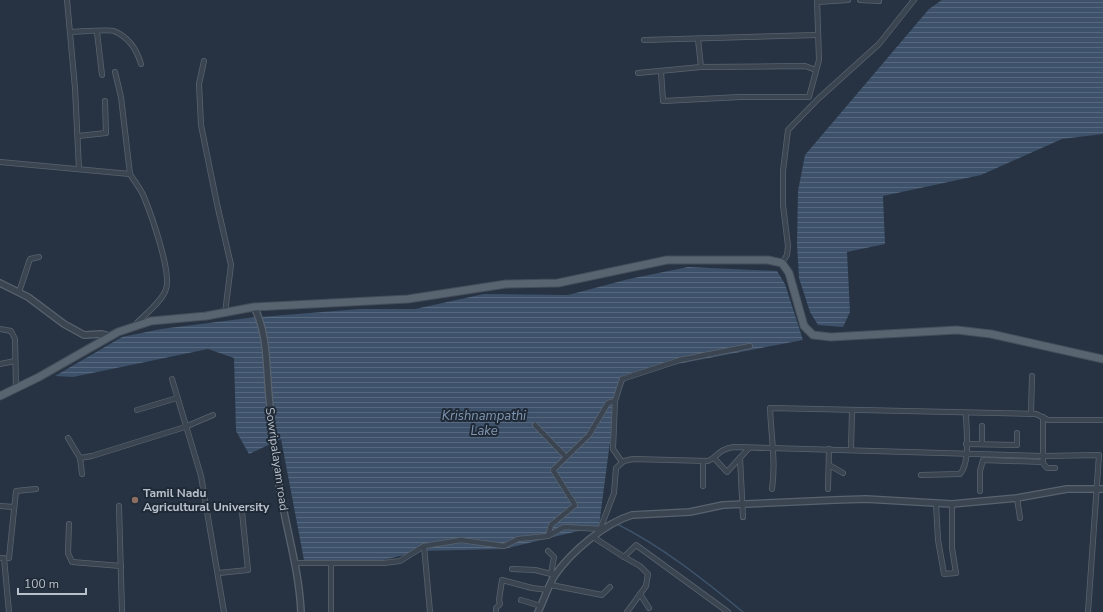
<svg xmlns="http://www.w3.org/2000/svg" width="1103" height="612" font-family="'Nunito Sans',sans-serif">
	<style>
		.water { fill: url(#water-rules) }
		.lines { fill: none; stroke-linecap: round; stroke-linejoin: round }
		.stream { stroke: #3d516a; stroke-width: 1.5 }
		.minor-casing { stroke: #59636f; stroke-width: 6 }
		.tertiary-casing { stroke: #59636f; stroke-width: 8 }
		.primary-casing { stroke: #454e5b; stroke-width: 9 }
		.minor { stroke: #3b4551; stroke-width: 4.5 }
		.tertiary { stroke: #3b4551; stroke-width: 5.5 }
		.primary { stroke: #596471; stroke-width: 7 }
		.education-dot { fill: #8d6e63; stroke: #202a37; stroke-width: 1.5 }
		.labels { text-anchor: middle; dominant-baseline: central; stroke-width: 4; stroke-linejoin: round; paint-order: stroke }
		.street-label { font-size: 12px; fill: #b8c0cb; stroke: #202a37 }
		.poi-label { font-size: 12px; font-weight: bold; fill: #b8c0cb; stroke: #202a37; text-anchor: start }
		.water-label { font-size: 13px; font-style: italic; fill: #8097b2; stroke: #202a37 }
	</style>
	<defs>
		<pattern id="water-rules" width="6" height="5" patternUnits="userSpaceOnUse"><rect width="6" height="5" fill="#3d516a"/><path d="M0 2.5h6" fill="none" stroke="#57687e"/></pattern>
	</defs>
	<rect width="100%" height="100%" fill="#273342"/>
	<g class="water">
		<polygon points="942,0 1103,0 1103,134 1062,139 981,175 883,196 885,244 847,252 850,312 843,327 818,325 810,312 799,278 797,244 798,191 805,155 929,9"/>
		<polygon points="688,267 777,271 785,284 803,340 630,373 616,396 599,526 504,549 421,551 375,562 304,560 281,439 249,454 236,431 234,358 208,349 73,377 55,376 122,337 161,329 248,318 360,309 415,309 484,294 568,295 629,279"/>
	</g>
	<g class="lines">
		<path class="stream" d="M 617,524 C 663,547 704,580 743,612"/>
		<defs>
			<g id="minor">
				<polyline points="67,0 75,88 79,169"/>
				<polyline points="860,0 879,1"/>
				<polyline points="817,2 848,0"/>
				<path d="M 70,32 C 78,32 109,29 114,31 C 128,37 137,50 141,64"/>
				<polyline points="97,32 102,75"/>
				<polyline points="698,39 701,67"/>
				<polyline points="644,40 817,35"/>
				<polyline points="204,61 199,84 201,125 217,204 231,265 225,313"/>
				<polyline points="115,72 121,97 130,174"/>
				<polyline points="661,72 663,101 740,97 809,97 819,60 817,0"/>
				<polyline points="638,73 701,67 805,66 816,70"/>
				<polyline points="78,136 106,133 105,101"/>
				<path d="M 0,162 L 130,174 C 134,181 141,189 144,197 C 151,214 172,273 166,289 C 163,301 142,317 134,326"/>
				<polyline points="782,263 787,255 788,246 783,205 783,171 788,130 818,99 879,44 914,0"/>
				<polyline points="19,292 30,259 39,257"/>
				<polyline points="0,329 11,331 15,339 16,388"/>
				<polyline points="0,364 15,361"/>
				<polyline points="172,379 201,476 224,612"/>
				<polyline points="137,410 177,398"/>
				<polyline points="1031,414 1032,376"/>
				<polyline points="535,425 566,457"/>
				<polyline points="982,426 982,444"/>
				<polyline points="68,438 80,458 82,474"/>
				<polyline points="966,444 1017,445 1017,433"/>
				<polyline points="851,450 852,410"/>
				<polyline points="80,458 92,456 185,427 213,415"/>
				<polyline points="714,458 727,472 749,448"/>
				<polyline points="740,458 743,517"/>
				<polyline points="703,461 703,486"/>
				<polyline points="622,462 613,449 615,401 622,379 680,360 750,346"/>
				<polyline points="829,465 843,473"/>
				<polyline points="1055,468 1047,468 1043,463 1043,456 1099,455 1088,612"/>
				<path d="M 921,475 L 960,474 C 971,462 966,428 966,413"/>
				<path d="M 772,489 C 776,462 771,435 770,408 L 1036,414 L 1048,420 L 1103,420"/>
				<polyline points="828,489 829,449"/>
				<polyline points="980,491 980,471 983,460 1043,462"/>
				<polyline points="1017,498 1020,518"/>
				<polyline points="936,504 938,540 944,574 956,573 952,548 952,504"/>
				<polyline points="0,506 14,507"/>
				<polyline points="119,506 122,612"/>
				<polyline points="69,524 68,553 72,562 121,566"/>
				<path d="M 599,532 L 614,493 L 616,468 L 624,461 L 633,459 L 708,461 C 720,456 716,450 734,447 L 1043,456 L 1043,417"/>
				<polyline points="548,536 551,525 575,505 553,470 589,435 608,403 615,401"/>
				<polyline points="593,537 624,557 636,545 728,612"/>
				<polyline points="424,546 430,612"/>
				<polyline points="548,551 554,557 551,574"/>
				<polyline points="624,557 640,566 648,574 646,586 627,612"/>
				<polyline points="0,558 4,558 9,612"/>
				<polyline points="9,558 16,491 36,489"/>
				<polyline points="296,563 384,563 400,561 424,546 461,540 504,546 518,539 548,536 564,527 600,529"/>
				<polyline points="331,564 331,612"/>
				<polyline points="512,569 535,570 555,575"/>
				<polyline points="219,573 248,570 242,512"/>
				<polyline points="551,585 602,595 610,587"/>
				<polyline points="640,594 649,608"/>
				<polyline points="521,600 541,606"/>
				<polyline points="496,612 496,608 500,604 499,600 502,580 532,588 548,590"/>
			</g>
			<g id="tertiary">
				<polyline points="0,283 28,297 64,324 84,335 102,334 109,336"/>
				<path d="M 254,307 C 268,334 266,367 269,396 C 271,423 274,451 278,478 C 284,523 299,566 301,612"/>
				<path d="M 538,612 C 544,600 548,586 555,575 C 571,552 605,523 632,515 L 690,512 L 723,505 L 835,500 L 866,499 L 952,504 L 1017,498 L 1067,489 L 1103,489"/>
			</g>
			<polyline id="primary" points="0,396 39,377 118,332 151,321 206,316 254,307 408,299 506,284 558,283 667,260 768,260 782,263 789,273 804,326 813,335 831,337 957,330 991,334 1103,359"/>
		</defs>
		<use href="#minor" class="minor-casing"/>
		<use href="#tertiary" class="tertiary-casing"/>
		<use href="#primary" class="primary-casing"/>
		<use href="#minor" class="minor"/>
		<use href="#tertiary" class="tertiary"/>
		<use href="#primary" class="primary"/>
	</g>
	<circle class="education-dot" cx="135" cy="500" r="4"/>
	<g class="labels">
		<g class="street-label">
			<text transform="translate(277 459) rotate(82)">Sowripalayam road</text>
		</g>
		<g class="poi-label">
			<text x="143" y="493">Tamil Nadu<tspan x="143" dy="14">Agricultural University</tspan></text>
		</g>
		<g class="water-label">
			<text x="484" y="416">Krishnampathi<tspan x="484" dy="15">Lake</tspan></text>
		</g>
	</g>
	<path d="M18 588v6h68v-6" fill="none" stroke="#b8c0cb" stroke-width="2"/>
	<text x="24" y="588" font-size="12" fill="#b8c0cb" stroke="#202a37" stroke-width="3" paint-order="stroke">100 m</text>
</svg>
